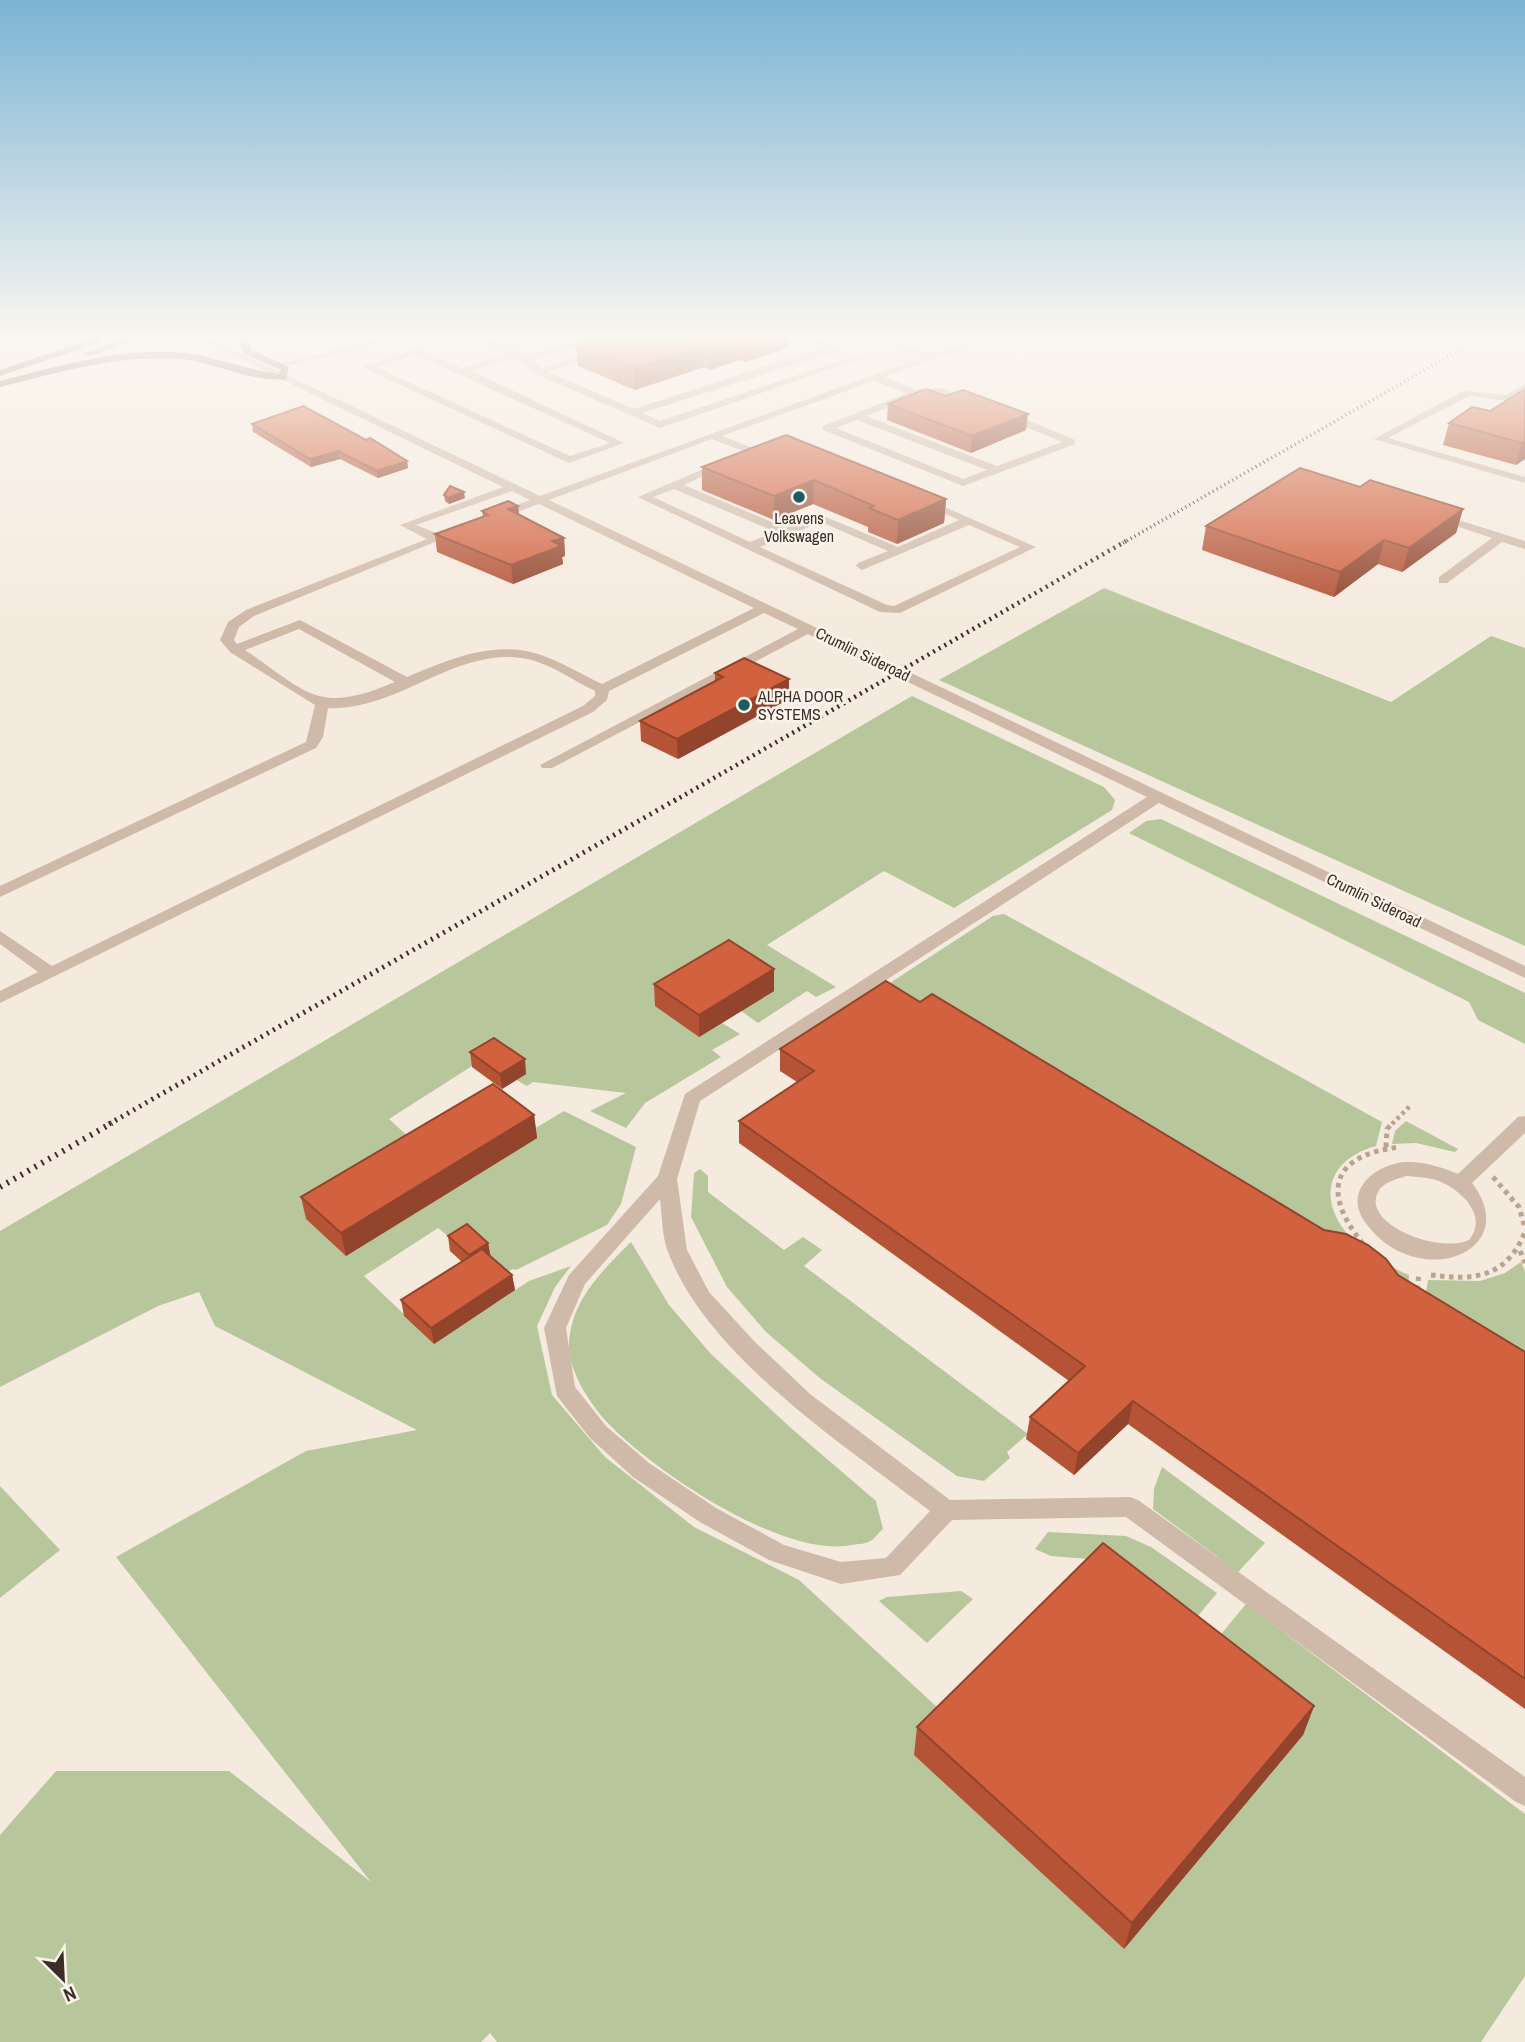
<svg xmlns="http://www.w3.org/2000/svg" width="1525" height="2042" font-family="'Archivo Narrow',sans-serif">
	<style>
		.green { fill: #b8c69c }
		.lines { fill: none; stroke-linecap: round; stroke-linejoin: round }
		.path-far1 { stroke: #bba392; stroke-width: 4.5; stroke-dasharray: 3.5 3.5; stroke-linecap: butt }
		.path { stroke: #bba392; stroke-width: 5; stroke-dasharray: 4.5 4.5; stroke-linecap: butt }
		.minor { fill: #cfb9a8; fill-rule: evenodd }
		.major { fill: #7e6558; fill-rule: evenodd }
		.rail-far3 { stroke: #3b2e29; stroke-width: 3.5; stroke-dasharray: 1 3.5; stroke-linecap: butt }
		.rail-far2 { stroke: #3b2e29; stroke-width: 4.5; stroke-dasharray: 2 4.5; stroke-linecap: butt }
		.rail-far1 { stroke: #3b2e29; stroke-width: 5; stroke-dasharray: 2 5; stroke-linecap: butt }
		.rail { stroke: #3b2e29; stroke-width: 6; stroke-dasharray: 2 6; stroke-linecap: butt }
		.wall { fill: #b45336 }
		.shaded-wall { fill: #92442c }
		.building { fill: #d1613f; stroke: #92442c; stroke-width: 2 }
		.poi-dot { fill: #1a5d61; stroke: #fcf4eb; stroke-width: 2.5 }
		.labels { text-anchor: middle; dominant-baseline: central; stroke-width: 5; stroke-linejoin: round; paint-order: stroke }
		.far-poi-label { font-size: 16px; fill: #3b2e29; stroke: #fcf4eb }
		.far-street-label { font-size: 16px; fill: #3b2e29; stroke: #fcf4eb }
	</style>
	<rect width="100%" height="100%" fill="#f5eade"/>
	<g class="green">
		<polygon points="1104,588 1391,702 1491,636 1525,648 1525,946 939,680"/>
		<polygon points="912,696 1104,787 1115,800 1112,810 954,908 884,871 767,945 836,987 816,997 807,991 758,1023 741,1011 722,1023 740,1034 712,1050 721,1057 645,1103 626,1128 590,1111 626,1093 533,1082 527,1086 516,1080 525,1074 494,1052 389,1119 423,1150 346,1256 536,1138 529,1132 564,1111 636,1147 621,1204 607,1225 516,1270 513,1269 498,1276 438,1228 364,1276 434,1343 529,1281 571,1266 555,1287 537,1326 552,1395 605,1457 694,1527 799,1580 950,1719 915,1755 1124,1949 1303,1735 1203,1656 1246,1604 1525,1814 1525,1976 1481,2042 497,2042 490,2033 481,2042 0,2042 0,1835 56,1771 229,1771 371,1882 116,1557 306,1451 417,1430 215,1326 199,1292 158,1306 0,1387 0,1231"/>
		<polygon points="1161,819 1525,993 1525,1044 1478,1020 1469,1002 1129,833 1146,821"/>
		<path d="M 1004,914 L 1382,1122 L 1376,1146 C 1318,1162 1318,1213 1362,1248 C 1376,1260 1392,1268 1409,1275 L 1408,1308 L 935,1018 L 879,990 L 993,916 Z"/>
		<polygon points="1406,1121 1458,1149 1455,1152 1416,1143 1392,1144 1395,1131"/>
		<polygon points="700,1169 708,1176 708,1192 784,1250 803,1237 822,1250 804,1266 1028,1434 1007,1452 1010,1458 984,1481 957,1476 821,1379 766,1332 727,1287 691,1217 694,1173"/>
		<path d="M 631,1242 L 669,1305 L 711,1354 L 792,1429 L 876,1501 L 883,1529 C 879,1532 876,1537 872,1540 C 867,1544 858,1544 851,1545 C 783,1559 650,1469 605,1420 C 589,1402 568,1370 569,1344 C 571,1300 602,1271 631,1242 Z"/>
		<polygon points="1521,1262 1525,1271 1525,1380 1422,1317 1428,1280 1480,1281 1505,1273"/>
		<polygon points="1162,1467 1265,1543 1238,1572 1153,1509 1154,1489"/>
		<polygon points="0,1486 60,1550 0,1598"/>
		<polygon points="1048,1532 1126,1536 1151,1547 1217,1593 1197,1617 1125,1562 1051,1556 1035,1549"/>
		<polygon points="961,1591 973,1599 927,1643 879,1601 887,1597"/>
	</g>
	<g class="lines">
		<polyline class="path-far1" points="1392,1124 1410,1106"/>
		<g class="path">
			<polyline points="1386,1147 1387,1129 1393,1123"/>
			<polyline points="1493,1177 1519,1207 1525,1228"/>
			<path d="M 1363,1244 C 1321,1192 1331,1155 1400,1147"/>
			<polyline points="1520,1251 1525,1263"/>
			<path d="M 1431,1275 C 1475,1281 1507,1277 1525,1232"/>
			<polyline points="1417,1290 1419,1273"/>
		</g>
		<g class="minor">
			<path d="M 195,337 L 207,337 L 540,496 L 923,357 L 871,337 C 893,337 909,351 930,353 C 945,355 974,337 995,337 L 884,377 L 917,390 L 942,388 L 975,400 L 975,404 L 941,394 L 918,396 L 866,416 L 997,466 L 1062,442 L 1003,417 L 1003,413 L 1011,413 L 1075,440 L 1075,444 L 963,486 L 823,430 L 823,426 L 907,393 L 874,381 L 722,436 L 753,448 L 772,445 L 772,449 L 753,455 L 712,439 L 549,500 L 1525,966 L 1525,978 L 1159,803 L 700,1101 L 677,1179 L 687,1250 L 709,1292 L 755,1342 L 810,1394 L 950,1500 L 1130,1497 L 1138,1500 L 1525,1777 L 1525,1806 L 1516,1802 L 1126,1517 L 952,1520 L 900,1575 L 841,1584 L 769,1560 L 700,1522 L 633,1477 L 590,1438 L 557,1396 L 544,1328 L 569,1275 L 658,1176 L 685,1094 L 1147,797 L 808,634 L 552,768 L 542,768 L 540,765 L 798,629 L 764,613 L 609,691 L 607,700 L 593,712 L 0,1003 L 0,991 L 38,972 L 0,944 L 0,931 L 52,966 L 583,706 L 595,696 L 595,691 C 572,680 547,661 521,658 C 452,649 396,712 328,708 L 323,737 L 316,748 L 0,897 L 0,886 L 306,742 L 315,705 L 230,652 L 220,640 L 228,622 L 246,610 L 427,539 L 400,525 L 503,487 ZM 857,420 L 987,470 L 963,479 L 836,428 ZM 512,491 L 530,500 L 493,514 L 493,518 L 501,518 L 539,504 L 754,608 L 602,684 C 581,674 560,661 538,654 C 493,640 448,660 407,677 L 300,620 L 237,644 L 234,640 L 239,627 L 254,616 L 447,537 L 416,525 ZM 299,629 L 395,682 C 317,715 309,693 245,650 ZM 660,1199 C 662,1216 662,1237 668,1252 C 708,1357 843,1444 930,1511 L 886,1558 L 841,1562 L 784,1545 L 716,1508 L 649,1463 L 606,1426 L 575,1387 L 566,1328 L 585,1284 Z"/>
			<polygon points="389,337 406,337 279,368 274,365"/>
			<path d="M 475,337 L 488,337 L 503,346 L 532,337 L 547,337 L 511,349 L 526,356 L 586,337 L 601,337 L 595,340 L 612,347 L 612,351 L 548,372 L 634,409 L 824,347 L 800,337 L 814,337 L 843,349 L 642,413 L 660,421 L 857,355 L 865,357 L 660,428 L 536,374 L 515,358 L 471,371 L 624,443 L 569,463 L 362,367 L 417,349 L 463,368 L 507,354 L 476,340 ZM 586,343 L 600,349 L 541,368 L 532,360 ZM 416,355 L 610,443 L 570,456 L 376,367 Z"/>
			<polygon points="1525,384 1525,391 1508,401 1469,396 1388,438 1525,477 1525,483 1374,439 1463,391 1506,395"/>
			<path d="M 720,462 L 729,464 L 684,485 L 786,528 L 821,515 L 898,547 L 959,520 L 920,503 L 918,501 L 924,498 L 1036,547 L 900,613 L 880,612 L 638,497 ZM 674,489 L 776,532 L 750,542 L 653,497 ZM 821,522 L 888,551 L 858,563 L 856,566 L 862,570 L 969,525 L 1020,547 L 894,606 L 887,605 L 760,547 Z"/>
			<polygon points="1435,515 1443,515 1525,541 1525,549 1502,542 1447,583 1439,583 1439,577 1492,538 1435,519"/>
			<path d="M 1525,1116 L 1525,1133 L 1472,1183 C 1525,1252 1416,1294 1365,1222 C 1343,1191 1374,1165 1405,1162 C 1422,1161 1443,1167 1458,1174 L 1518,1117 ZM 1406,1176 C 1417,1177 1428,1177 1439,1181 C 1461,1190 1489,1216 1469,1240 C 1440,1254 1361,1225 1378,1192 C 1383,1182 1397,1179 1406,1176 Z"/>
		</g>
		<g class="major">
			<polygon points="97,337 102,340 100,342 0,376 0,370"/>
			<polygon points="129,337 143,337 90,356 82,354"/>
			<path d="M 238,337 L 248,337 L 251,350 L 289,367 L 286,379 C 252,383 215,362 181,359 C 119,354 59,372 0,387 L 0,381 C 60,366 122,347 185,353 C 217,357 247,370 279,374 L 281,370 L 244,354 Z"/>
		</g>
		<polyline class="rail-far3" points="1123,543 1482,337"/>
		<polyline class="rail-far2" points="674,801 1126,541"/>
		<polyline class="rail-far1" points="109,1124 677,799"/>
		<polyline class="rail" points="0,1187 112,1123"/>
	</g>
	<g class="wall">
		<polygon points="602,337 788,337 788,348 745,362 739,360 710,370 704,367 635,390 578,366 576,345"/>
		<polygon points="1525,389 1525,459 1516,465 1443,445 1449,423 1490,411"/>
		<polygon points="888,404 1026,430 971,453 887,420"/>
		<polygon points="252,424 366,440 407,461 408,468 378,478 340,459 311,467 253,432"/>
		<polygon points="786,435 946,499 944,523 897,544 868,532 868,527 813,504 774,520 702,490 702,467"/>
		<polygon points="1360,487 1463,509 1456,533 1402,572 1378,564 1334,597 1202,550 1206,526"/>
		<polygon points="444,495 465,498 449,504 445,501"/>
		<polygon points="518,506 519,515 564,538 565,556 562,557 563,564 513,584 437,552 435,534 483,517 482,511"/>
		<polygon points="715,673 789,679 789,699 678,759 641,741 640,721 715,681"/>
		<polygon points="774,969 774,991 699,1037 655,1006 654,984"/>
		<polygon points="920,1002 1398,1275 1525,1352 1525,1709 1128,1424 1074,1475 1026,1439 1030,1417 1069,1381 739,1143 739,1121 797,1082 780,1071 780,1049"/>
		<polygon points="470,1052 526,1074 502,1089 472,1067"/>
		<polygon points="534,1115 537,1138 346,1256 306,1219 301,1197"/>
		<polygon points="448,1236 488,1243 490,1256 512,1275 515,1290 434,1344 404,1316 401,1300 462,1262 450,1251"/>
		<polygon points="1314,1706 1303,1735 1124,1949 914,1755 917,1727"/>
	</g>
	<g class="shaded-wall">
		<polygon points="758,337 788,337 788,348 745,362 745,341"/>
		<polygon points="739,339 739,360 710,370 709,349"/>
		<polygon points="703,346 704,367 635,390 634,368"/>
		<polygon points="1028,414 1026,430 971,453 972,436"/>
		<polygon points="1525,441 1525,459 1516,465 1522,443"/>
		<polygon points="338,451 340,459 311,467 310,459"/>
		<polygon points="407,461 408,468 378,478 377,471"/>
		<polygon points="814,480 813,504 774,520 774,496"/>
		<polygon points="464,492 465,498 449,504 448,498"/>
		<polygon points="946,499 944,523 897,544 898,520"/>
		<polygon points="518,506 520,524 508,509"/>
		<polygon points="1463,509 1456,533 1402,572 1409,548"/>
		<polygon points="564,538 565,556 562,557 563,564 513,584 511,565 552,541"/>
		<polygon points="1384,540 1378,564 1334,597 1340,572"/>
		<polygon points="789,679 789,699 678,759 677,739"/>
		<polygon points="774,969 774,991 699,1037 699,1015"/>
		<polygon points="525,1059 526,1074 502,1089 500,1074"/>
		<polygon points="534,1115 537,1138 346,1256 341,1233"/>
		<polygon points="488,1243 491,1258 471,1270 469,1255"/>
		<polygon points="512,1275 515,1290 434,1344 431,1328"/>
		<polygon points="1133,1401 1128,1424 1074,1475 1078,1453"/>
		<polygon points="1314,1706 1303,1735 1124,1949 1132,1923"/>
	</g>
	<g class="building">
		<polygon points="602,337 758,337 745,341 739,339 709,349 703,346 634,368 576,345"/>
		<polygon points="926,389 946,396 963,390 1028,414 972,436 888,404"/>
		<polygon points="1525,389 1525,441 1522,443 1449,423 1472,407 1490,411"/>
		<polygon points="303,406 366,440 370,438 407,461 377,471 338,451 310,459 252,424"/>
		<polygon points="786,435 946,499 898,520 869,508 874,506 814,480 774,496 702,467"/>
		<polygon points="1300,468 1360,487 1370,480 1463,509 1409,548 1384,540 1340,572 1206,526"/>
		<polygon points="450,486 464,492 448,498 444,495"/>
		<polygon points="508,501 518,506 508,509 564,538 552,541 561,546 511,565 435,534 488,515 482,511"/>
		<polygon points="744,658 789,679 677,739 640,721 723,677 715,673"/>
		<polygon points="729,940 774,969 699,1015 654,984"/>
		<polygon points="886,981 920,1002 932,994 1324,1230 1346,1234 1368,1245 1386,1259 1398,1275 1525,1352 1525,1679 1133,1401 1078,1453 1030,1417 1085,1366 739,1121 814,1071 780,1049"/>
		<polygon points="494,1038 525,1059 500,1074 470,1052"/>
		<polygon points="493,1084 534,1115 341,1233 301,1197"/>
		<polygon points="467,1224 488,1243 469,1255 448,1236"/>
		<polygon points="482,1249 512,1275 431,1328 401,1300"/>
		<polygon points="1103,1543 1314,1706 1132,1923 917,1727"/>
	</g>
	<linearGradient id="sky" x2="0" y2="1"><stop stop-color="#7bb4d4"/><stop offset="0.54" stop-color="#faf6f0"/><stop offset="1" stop-color="#faf6f0" stop-opacity="0"/></linearGradient>
	<rect width="1525" height="623" fill="url(#sky)"/>
	<g class="poi-dot">
		<circle cx="799" cy="497" r="7"/>
		<circle cx="744" cy="705" r="7"/>
	</g>
	<g class="labels">
		<g class="far-poi-label">
			<text x="799" y="518">Leavens<tspan x="799" dy="18">Volkswagen</tspan></text>
			<text x="758" y="696" text-anchor="start">ALPHA DOOR<tspan x="758" dy="18">SYSTEMS</tspan></text>
		</g>
		<g class="far-street-label">
			<text transform="translate(863 654) rotate(26)">Crumlin Sideroad</text>
			<text transform="translate(1374 900) rotate(26)">Crumlin Sideroad</text>
		</g>
	</g>
	<g transform="translate(63 1979) rotate(156)" stroke="#fcf4eb" stroke-width="5" paint-order="stroke">
	<path d="M0-5L12 26L0 18L-12 26Z" fill="#3b2e29"/>
	<text y="-10" font-size="19" font-weight="bold" text-anchor="middle" fill="#3b2e29">N</text>
	</g>
</svg>
